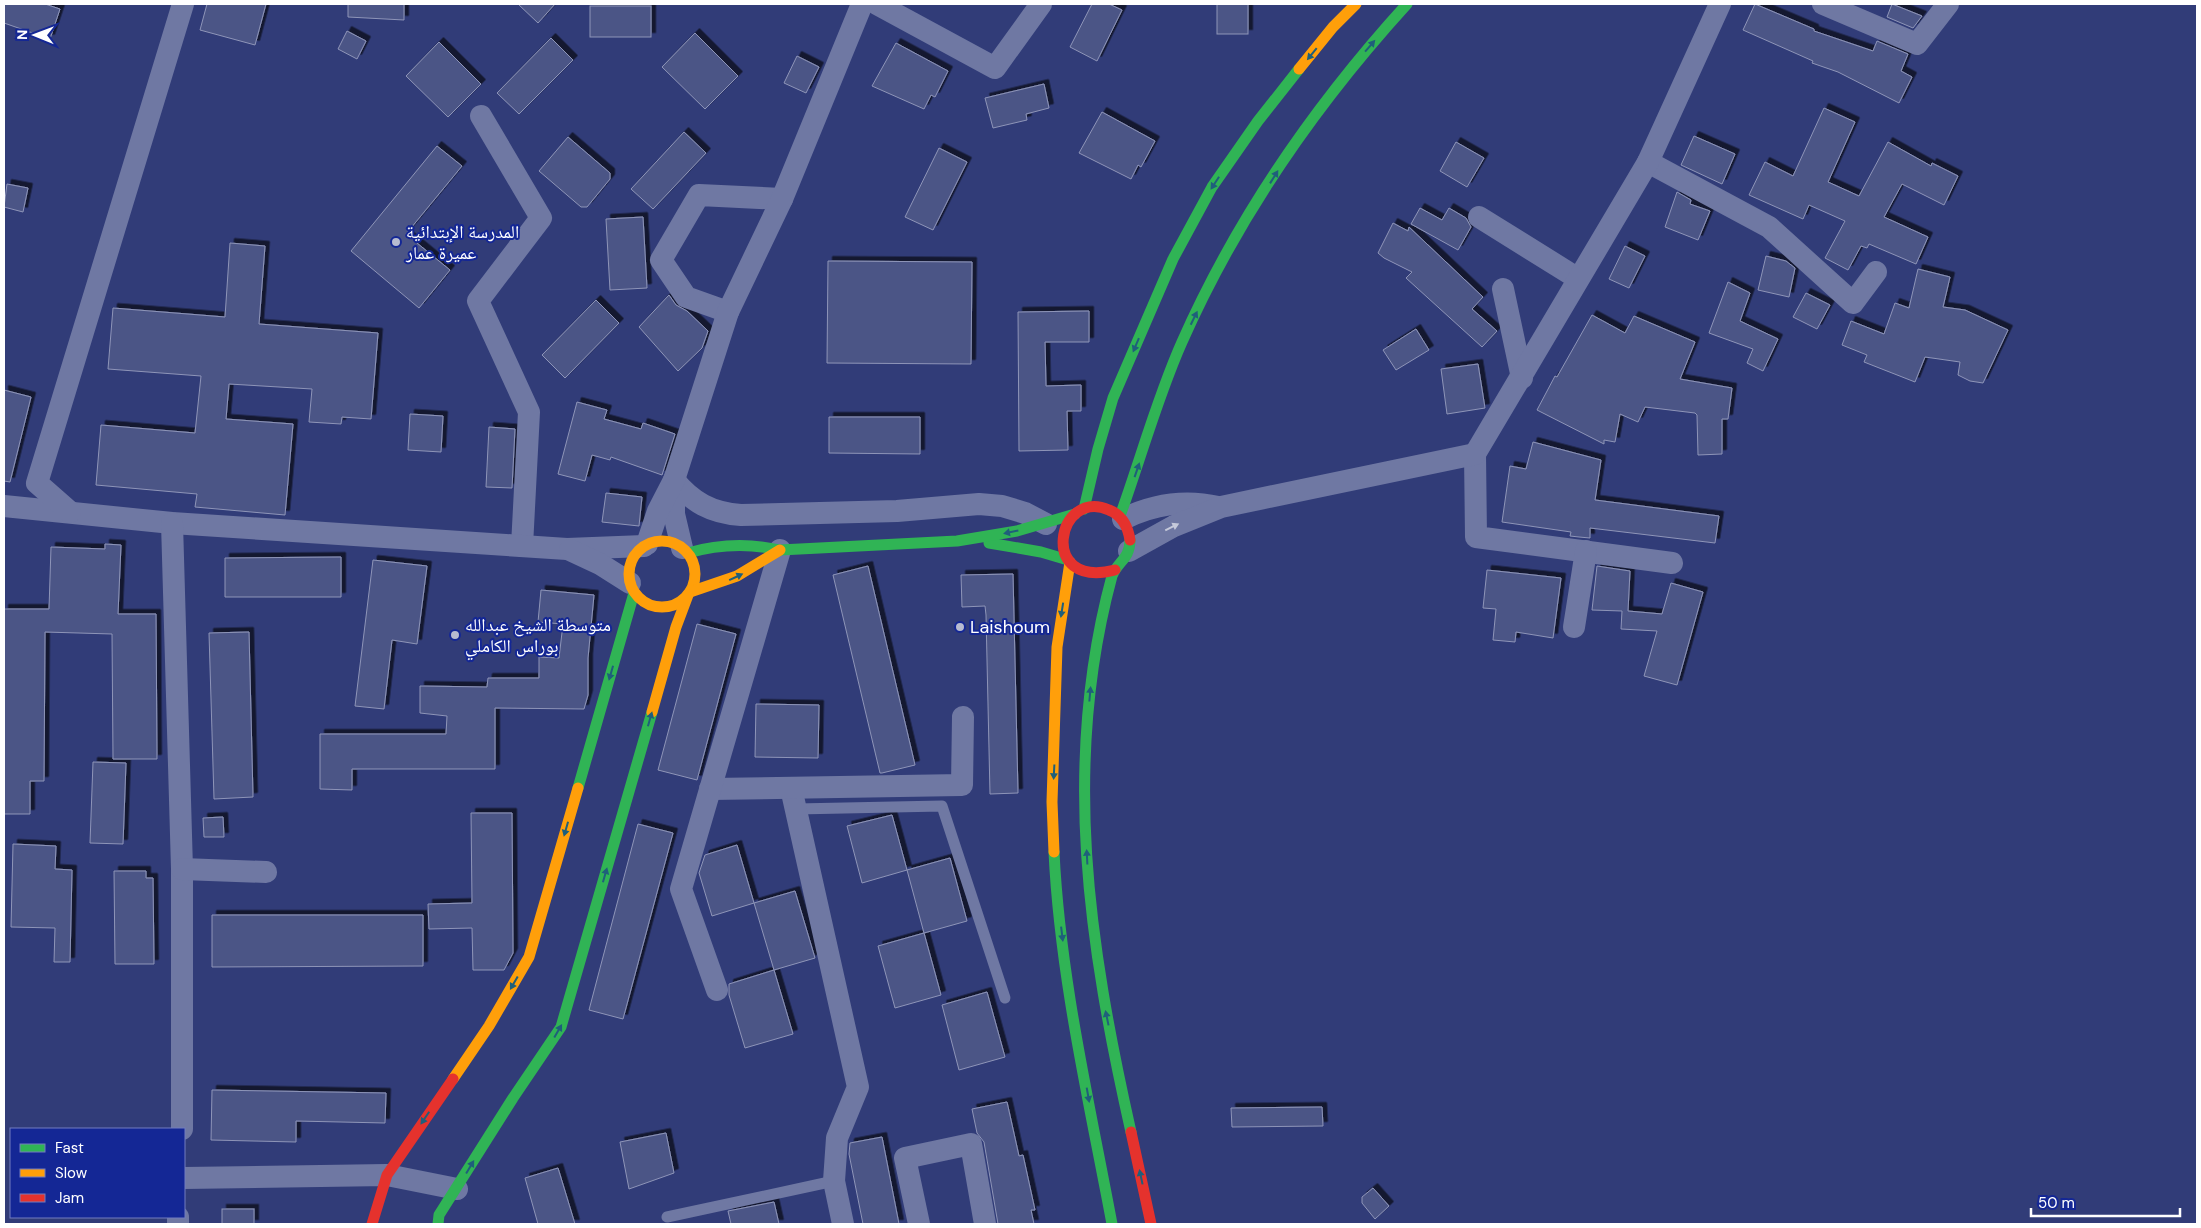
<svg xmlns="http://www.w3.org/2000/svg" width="2201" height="1228" font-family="'DM Sans','Noto Naskh Arabic',sans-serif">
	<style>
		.building { fill: #4c5586; stroke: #8e95b8; filter: url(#shadow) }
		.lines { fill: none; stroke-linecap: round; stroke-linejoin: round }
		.lane { stroke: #6f78a3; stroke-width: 11 }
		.street { stroke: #6f78a3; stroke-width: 22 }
		.fast { stroke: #30b455; stroke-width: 11 }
		.slow { stroke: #ff9f0a; stroke-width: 11 }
		.jam { stroke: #e5322d; stroke-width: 11 }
		.oneway { fill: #1f5f7b }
		.oneway2 { fill: #c5c9da }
		.poi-dot { fill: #b7bbd0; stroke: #142795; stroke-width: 2 }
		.labels { text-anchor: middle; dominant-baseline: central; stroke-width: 4; stroke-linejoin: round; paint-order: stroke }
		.poi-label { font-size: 18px; fill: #fff; stroke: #142795; text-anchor: start }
	</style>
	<defs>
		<filter id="shadow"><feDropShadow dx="4.5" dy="-4.5" stdDeviation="0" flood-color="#0009"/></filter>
	</defs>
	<rect width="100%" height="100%" fill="#313c78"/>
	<g class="building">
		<polygon points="4,4 45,4 60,9 50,39 4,23"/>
		<polygon points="207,4 266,4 255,45 200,30"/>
		<polygon points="348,4 404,4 404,20 348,17"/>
		<polygon points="518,4 555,4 538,23"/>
		<polygon points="1092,4 1109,4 1122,10 1097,61 1070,47"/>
		<rect x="1217" y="4" width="31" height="30"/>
		<polygon points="1755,4 1814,29 1814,31 1873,51 1877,41 1908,54 1901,71 1912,77 1899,103 1838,72 1812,63 1813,61 1743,30"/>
		<polygon points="1892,4 1922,16 1913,28 1887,17"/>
		<rect x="590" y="6" width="61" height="31"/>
		<polygon points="347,31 366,41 357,59 338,49"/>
		<polygon points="695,33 738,76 705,109 662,67"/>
		<polygon points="551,38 573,60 519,114 497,93"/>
		<polygon points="439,42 481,84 448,117 406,76"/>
		<polygon points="896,43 948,71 935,97 931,95 924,109 872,86"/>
		<polygon points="797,56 819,67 806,93 784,83"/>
		<polygon points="1044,84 1049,108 1026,114 1027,120 993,128 985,98"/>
		<polygon points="1824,108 1855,122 1828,182 1859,196 1888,142 1931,166 1932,163 1958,176 1944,205 1902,184 1884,217 1928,237 1916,264 1869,244 1867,248 1861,246 1848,270 1825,258 1845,221 1809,205 1803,219 1749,195 1765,162 1793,176"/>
		<polygon points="1102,112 1155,141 1141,167 1138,165 1131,179 1079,153"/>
		<polygon points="684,132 706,153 653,209 631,189"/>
		<polygon points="1694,136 1735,154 1722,184 1681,165"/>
		<polygon points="568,137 610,173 610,179 587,207 581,207 539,171"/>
		<polygon points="1456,142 1484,158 1467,187 1440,171"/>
		<polygon points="437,146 462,166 406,234 450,270 419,308 351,251"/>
		<polygon points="939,148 967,162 933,230 905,217"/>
		<polygon points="7,184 28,188 23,212 4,207"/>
		<polygon points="1677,192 1691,200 1690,204 1710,211 1698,240 1665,227"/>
		<polygon points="1420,208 1442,220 1449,208 1466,218 1471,227 1458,250 1411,224"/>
		<polygon points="643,217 647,288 610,290 606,219"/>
		<polygon points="1393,223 1408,231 1409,227 1483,297 1472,309 1497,331 1482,347 1406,278 1412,272 1384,258 1378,253"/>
		<polygon points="230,243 265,246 259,324 378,333 371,419 342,417 341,424 309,422 312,389 229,384 226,419 293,424 285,515 195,507 197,494 96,485 101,425 195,433 201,376 108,369 113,308 225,317"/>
		<polygon points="1625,246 1645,256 1629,288 1609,279"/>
		<polygon points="1766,256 1786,261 1795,268 1789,297 1758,290"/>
		<polygon points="828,261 972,262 971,364 827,363"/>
		<polygon points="1918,269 1950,277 1943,307 1965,310 2008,330 1983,383 1970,381 1958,375 1960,362 1925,357 1915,382 1864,362 1867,355 1842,345 1851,321 1884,334 1895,303 1909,308"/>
		<polygon points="1728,282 1750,293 1740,321 1778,339 1763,371 1747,363 1753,349 1709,333"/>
		<polygon points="1806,293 1830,305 1817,329 1793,317"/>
		<polygon points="669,295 676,305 687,311 708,331 702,348 678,371 639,327"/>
		<polygon points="596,300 619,323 565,378 542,355"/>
		<polygon points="1089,311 1089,342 1045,342 1046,386 1081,385 1081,411 1067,411 1068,450 1019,451 1018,312"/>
		<polygon points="1592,315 1625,333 1634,316 1695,342 1680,379 1732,388 1728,419 1722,419 1722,454 1698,455 1697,415 1695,413 1645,407 1638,422 1620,414 1615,442 1604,440 1604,444 1537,410 1555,376 1557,377"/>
		<polygon points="1416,329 1429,350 1396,370 1383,350"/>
		<polygon points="1478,364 1485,408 1447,414 1441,369"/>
		<polygon points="4,390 31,397 10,482 4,481"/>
		<polygon points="577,402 607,410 604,419 641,429 643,423 675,434 662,475 611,457 610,460 592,455 585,481 558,474"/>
		<polygon points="410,414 443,416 441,452 408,450"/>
		<polygon points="829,417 920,417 920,454 829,453"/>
		<polygon points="489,427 515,429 512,488 486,487"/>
		<polygon points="1533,442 1601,460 1595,500 1719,516 1715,543 1590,528 1590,538 1579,537 1570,536 1571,532 1502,522 1510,466 1526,469"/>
		<polygon points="606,493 642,497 639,526 602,522"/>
		<polygon points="105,544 121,545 118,614 156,614 157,759 113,759 112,634 45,632 44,781 30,781 30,814 4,814 4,609 49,609 51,547 105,549"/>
		<polygon points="341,557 341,597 225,597 225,558"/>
		<polygon points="373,560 427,566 417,644 392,640 384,709 355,706"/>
		<polygon points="868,566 915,765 882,773 880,773 833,575"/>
		<polygon points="1597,566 1630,571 1628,611 1662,614 1671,583 1703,592 1677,685 1644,676 1657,631 1621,629 1622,611 1592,610"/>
		<polygon points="1487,570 1561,578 1553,638 1516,632 1515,642 1493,640 1496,609 1483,608"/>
		<polygon points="1013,574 1018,793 990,794 986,615 985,606 962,607 961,575"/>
		<polygon points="541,590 594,595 588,658 588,695 584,709 495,708 495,769 352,769 352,790 320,789 320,734 446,734 447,716 420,713 420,686 487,687 488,678 539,678 539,657 559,658 563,624 538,622"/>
		<polygon points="697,624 736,634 697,780 658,770"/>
		<polygon points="249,632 253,797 214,799 209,633"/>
		<polygon points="756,704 819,705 818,758 755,757"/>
		<polygon points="93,762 126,763 123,844 90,843"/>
		<polygon points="471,813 512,813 513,953 504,970 473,970 472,928 429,929 428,904 472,903"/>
		<polygon points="892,815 907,870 862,883 847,826"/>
		<polygon points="223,817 224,837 204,837 203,818"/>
		<polygon points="638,824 673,833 623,1019 589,1010"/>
		<polygon points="13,844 56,846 55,869 72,870 70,962 54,962 55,928 11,927"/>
		<polygon points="737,845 754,903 712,916 699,873 705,855"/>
		<polygon points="950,858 967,921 924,933 907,870"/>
		<polygon points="114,871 146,871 146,878 153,878 154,964 115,964"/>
		<polygon points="795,891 815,958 774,970 754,903"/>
		<polygon points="212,915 423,915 423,966 212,967"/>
		<polygon points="924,933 941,995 895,1008 878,946"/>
		<polygon points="774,970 793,1034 745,1048 729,995 729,984"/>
		<polygon points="987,992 1005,1057 959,1070 942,1005"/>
		<polygon points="212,1090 386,1093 385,1123 296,1121 296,1142 211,1140"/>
		<polygon points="1007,1102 1019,1156 1023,1155 1035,1210 1031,1210 1034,1224 998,1224 984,1142 977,1133 972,1109"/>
		<polygon points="1322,1107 1323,1126 1232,1127 1231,1108"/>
		<polygon points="666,1133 674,1173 629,1189 620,1142"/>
		<polygon points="882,1137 899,1224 863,1224 849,1154 850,1143"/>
		<polygon points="558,1168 575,1224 538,1224 525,1178"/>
		<polygon points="1373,1188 1389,1206 1375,1219 1362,1203 1362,1197"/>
		<polygon points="774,1202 779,1224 731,1224 728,1211"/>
		<rect x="222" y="1209" width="32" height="15"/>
	</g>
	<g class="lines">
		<g class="lane">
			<polyline points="796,809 942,806 1005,998"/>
			<polyline points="667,1217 834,1181"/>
		</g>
		<g class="street">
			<polyline points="877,4 995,68 1041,4"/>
			<polyline points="1823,4 1917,44 1948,4"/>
			<polyline points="481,116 541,218 478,301 529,412 522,546"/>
			<polyline points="1648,162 1769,227 1853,303 1876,272"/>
			<polyline points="1479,217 1577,278"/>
			<polyline points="1503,289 1522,378"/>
			<polyline points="728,312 686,297 661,260 699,195 782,199"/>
			<polyline points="1475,454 1476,537 1672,563"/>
			<path d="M 674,480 C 692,502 711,513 741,515 L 897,511 L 979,504 L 1002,506 L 1025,513 L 1046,524"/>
			<polyline points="674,483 674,514 682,548"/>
			<polyline points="4,506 172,523 567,549 644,546"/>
			<polyline points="70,512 37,483 183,4"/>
			<path d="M 1123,519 C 1154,504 1184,499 1218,507"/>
			<polyline points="172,523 182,869 182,1129"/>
			<polyline points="647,544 658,511 674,480 728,312 782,199 862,4"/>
			<polyline points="570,550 600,564 630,583"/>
			<polyline points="1129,551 1174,526 1221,507 1475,454 1648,162 1720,4"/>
			<polyline points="1574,627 1586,551"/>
			<polyline points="791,788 858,1087 837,1138 834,1181 843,1224"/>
			<polyline points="710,789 962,785 963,717"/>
			<polyline points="182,869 266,872"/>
			<polyline points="717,990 681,889 780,550"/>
			<polyline points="184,1178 387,1175 457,1189"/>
			<polyline points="178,1217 178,1224"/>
			<polyline points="919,1224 905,1158 971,1144 985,1224"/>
		</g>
		<g class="fast">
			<polyline points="1084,509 1098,449 1113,398 1173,259 1212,187 1258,121 1299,69"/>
			<path d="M 1120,516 C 1141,458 1157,398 1182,342 C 1237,218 1316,104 1407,4"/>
			<path d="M 1130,540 C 1130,559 1118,561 1112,576 C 1061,764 1089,945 1131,1132"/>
			<polyline points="989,543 1041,552 1068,560"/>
			<path d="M 688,553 C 719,544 748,543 780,550 L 957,541 L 1017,531 L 1075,514"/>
			<polyline points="578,788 634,593"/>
			<path d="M 1054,852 C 1060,977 1089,1101 1112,1224"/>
			<polyline points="438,1224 439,1215 513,1098 561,1027 652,712"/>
		</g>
		<g class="slow">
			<polyline points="1299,69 1333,27 1356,4"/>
			<circle cx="662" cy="574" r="33"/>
			<polyline points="690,592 737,576 780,550"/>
			<polyline points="652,712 676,627 688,595"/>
			<polyline points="1054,852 1052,802 1057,647 1070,562"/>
			<polyline points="453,1079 489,1026 529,957 578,788"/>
		</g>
		<g class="jam">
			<path d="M 1115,570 C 1037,590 1057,487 1109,510 C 1122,515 1128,527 1130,540"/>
			<polyline points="1131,1132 1151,1224"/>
			<polyline points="372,1224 387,1175 453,1079"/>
		</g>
	</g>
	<defs><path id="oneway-solid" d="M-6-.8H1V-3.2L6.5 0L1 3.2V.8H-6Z" transform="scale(1.25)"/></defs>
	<g class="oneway">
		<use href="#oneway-solid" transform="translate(1370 46) rotate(-49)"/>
		<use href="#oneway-solid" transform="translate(1312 54) rotate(129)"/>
		<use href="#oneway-solid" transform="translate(1274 177) rotate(-58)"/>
		<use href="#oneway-solid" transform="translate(1215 183) rotate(123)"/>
		<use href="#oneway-solid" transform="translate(1194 318) rotate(-64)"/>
		<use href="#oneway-solid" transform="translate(1136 345) rotate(113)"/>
		<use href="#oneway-solid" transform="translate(1137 470) rotate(-71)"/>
		<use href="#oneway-solid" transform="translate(1011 532) rotate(168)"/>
		<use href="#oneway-solid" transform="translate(736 577) rotate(-25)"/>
		<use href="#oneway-solid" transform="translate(1062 610) rotate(99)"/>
		<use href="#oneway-solid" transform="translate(611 673) rotate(106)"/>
		<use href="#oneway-solid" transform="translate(1090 694) rotate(-85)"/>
		<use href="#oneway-solid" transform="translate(650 719) rotate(-74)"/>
		<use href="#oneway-solid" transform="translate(1054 772) rotate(93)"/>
		<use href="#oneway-solid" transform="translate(566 829) rotate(106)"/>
		<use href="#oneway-solid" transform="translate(1087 857) rotate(-93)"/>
		<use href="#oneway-solid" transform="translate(605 875) rotate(-74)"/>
		<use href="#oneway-solid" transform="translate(1062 934) rotate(83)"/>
		<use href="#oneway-solid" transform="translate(514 983) rotate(120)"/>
		<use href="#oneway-solid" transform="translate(1107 1018) rotate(-102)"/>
		<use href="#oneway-solid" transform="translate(558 1031) rotate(-60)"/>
		<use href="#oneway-solid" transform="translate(1088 1095) rotate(80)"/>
		<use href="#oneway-solid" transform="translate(425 1118) rotate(124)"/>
		<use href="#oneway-solid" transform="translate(470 1167) rotate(-59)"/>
		<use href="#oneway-solid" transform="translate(1141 1177) rotate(-102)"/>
	</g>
	<use class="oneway2" href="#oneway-solid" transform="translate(1172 527) rotate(-26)"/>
	<g class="poi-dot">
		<circle cx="396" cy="242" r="5"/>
		<circle cx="960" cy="627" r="5"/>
		<circle cx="455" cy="635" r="5"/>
	</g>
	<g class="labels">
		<g class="poi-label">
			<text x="406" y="232">المدرسة الإبتدائية<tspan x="406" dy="21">عميرة عمار</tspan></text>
			<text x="465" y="625">متوسطة الشيخ عبدالله<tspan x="465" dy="21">بوراس الكاملي</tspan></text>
			<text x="970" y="627">Laishoum</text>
		</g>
	</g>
	<rect width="2201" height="1228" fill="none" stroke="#ffffff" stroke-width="10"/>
	<rect x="10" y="1128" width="175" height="90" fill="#142795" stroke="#727dbf"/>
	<rect x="20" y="1144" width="25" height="8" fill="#30b455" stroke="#727dbf"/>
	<text x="55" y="1153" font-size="15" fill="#ffffff">Fast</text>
	<rect x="20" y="1169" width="25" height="8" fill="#ff9f0a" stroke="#727dbf"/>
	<text x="55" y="1178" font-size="15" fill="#ffffff">Slow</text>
	<rect x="20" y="1194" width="25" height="8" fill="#e5322d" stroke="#727dbf"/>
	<text x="55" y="1203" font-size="15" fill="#ffffff">Jam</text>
	<g transform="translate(35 35) rotate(271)" stroke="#142795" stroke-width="4" paint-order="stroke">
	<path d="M0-4L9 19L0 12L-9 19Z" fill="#ffffff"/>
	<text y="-8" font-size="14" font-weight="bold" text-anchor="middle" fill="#ffffff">N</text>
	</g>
	<path d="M2031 1208v8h149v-8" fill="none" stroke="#ffffff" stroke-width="2.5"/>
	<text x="2038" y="1208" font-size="15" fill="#ffffff" stroke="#142795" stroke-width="4" paint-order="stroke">50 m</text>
</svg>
